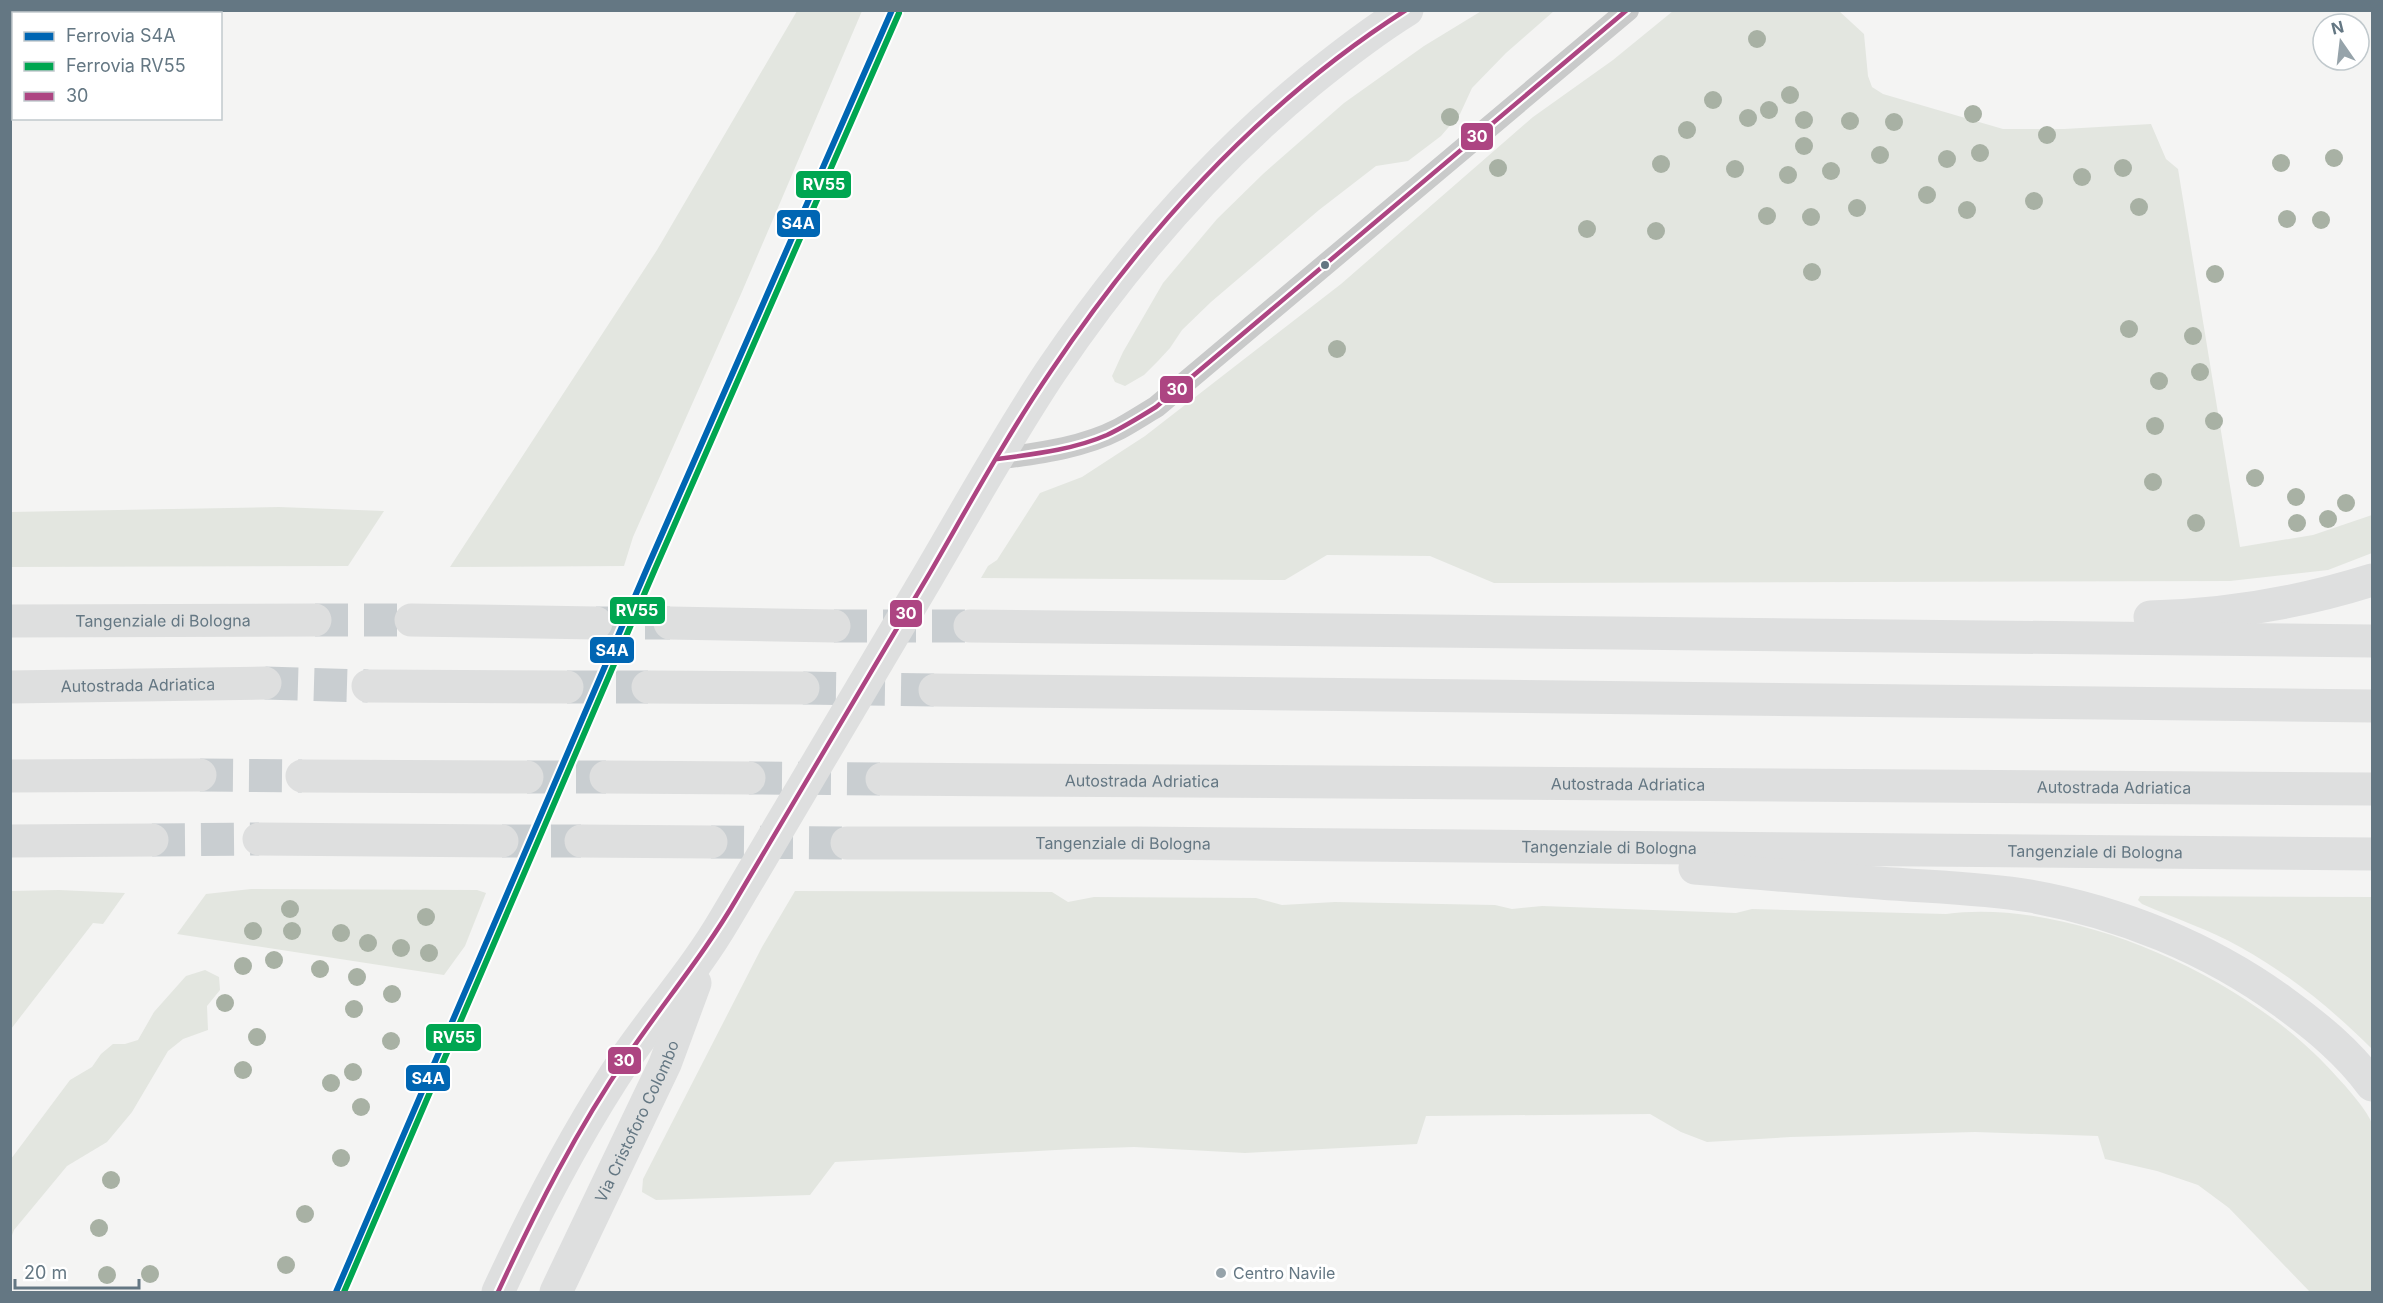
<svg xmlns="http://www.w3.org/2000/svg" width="2383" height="1303" font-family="Inter,sans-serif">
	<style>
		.green { fill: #e3e6e0 }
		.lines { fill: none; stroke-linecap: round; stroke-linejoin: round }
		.highway-tunnel { stroke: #c9ced1; stroke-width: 33; stroke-dasharray: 33 16; stroke-linecap: butt }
		.lane { stroke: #c9caca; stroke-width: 22 }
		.primary { stroke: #dedfdf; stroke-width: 33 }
		.highway { stroke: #dedfdf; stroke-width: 33 }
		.bus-1-casing { stroke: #fff; stroke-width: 9 }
		.bus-1 { stroke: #ad4582; stroke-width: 4.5 }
		.rail-1-casing { stroke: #fff; stroke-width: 10 }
		.rail-2-casing { stroke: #fff; stroke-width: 10 }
		.rail-1 { stroke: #0066b3; stroke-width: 6 }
		.rail-2 { stroke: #00a651; stroke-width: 6 }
		.tree { fill: #a8b1a4 }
		.bus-dot { fill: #647783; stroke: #fff; stroke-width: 2 }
		.poi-dot { fill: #96a3aa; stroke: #fff; stroke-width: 2 }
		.labels { text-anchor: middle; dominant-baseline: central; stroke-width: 6; stroke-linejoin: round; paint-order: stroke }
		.street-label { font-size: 16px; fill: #647783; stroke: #fff }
		.poi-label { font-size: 16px; fill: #647783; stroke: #fff; text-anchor: start }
		.line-badge { stroke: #fff; stroke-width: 2 }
		.badge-label { font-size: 16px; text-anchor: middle; font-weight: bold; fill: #fff }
	</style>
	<rect width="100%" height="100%" fill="#f4f4f3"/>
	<g class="green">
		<polygon points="1483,10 1554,11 1506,53 1472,88 1460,114 1441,136 1408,161 1376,166 1319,210 1211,302 1182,330 1170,348 1158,361 1144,375 1125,386 1115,382 1112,376 1123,352 1163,283 1217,219 1263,174 1344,103 1424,46"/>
		<polygon points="797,11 862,11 741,294 633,537 624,566 450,567 657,250"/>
		<polygon points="1673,11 1839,11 1864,34 1868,76 1872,87 1883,94 2003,129 2064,129 2151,124 2166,159 2178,169 2240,547 2313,535 2372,515 2372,553 2328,570 2230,581 1494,583 1430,556 1327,555 1285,580 981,578 988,566 997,560 1040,493 1082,477 1145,436 1341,284 1533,117 1613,60"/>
		<polygon points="279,507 384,511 348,566 11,567 11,512"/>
		<polygon points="251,889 477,890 486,893 465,946 444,975 177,934 206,894"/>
		<polygon points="59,890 125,893 103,924 93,923 11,1029 11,891"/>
		<path d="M 795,891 L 1052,892 L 1068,902 L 1094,897 L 1256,898 L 1282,905 L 1335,902 L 1495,905 L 1512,909 L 1542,906 L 1736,913 L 1752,909 L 1946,914 C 2074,897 2254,981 2337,1077 C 2345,1085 2370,1114 2372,1124 C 2376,1138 2372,1156 2372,1170 C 2372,1211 2373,1252 2372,1292 L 2310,1292 L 2229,1208 L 2198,1185 L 2157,1171 L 2105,1159 L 2098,1136 L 1975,1132 L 1791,1137 L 1707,1142 L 1681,1132 L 1650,1114 L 1426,1116 L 1417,1144 L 1245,1153 L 1134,1147 L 1074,1149 L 835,1162 L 810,1195 L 656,1200 L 642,1192 L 643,1179 L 762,947 Z"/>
		<path d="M 2140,896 L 2372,897 L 2372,1049 C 2333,1010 2289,974 2240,947 C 2210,930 2174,918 2142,904 L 2138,900 Z"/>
		<polygon points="205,970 219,977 220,990 207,1006 208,1030 183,1039 168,1051 132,1112 107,1142 67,1166 14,1230 11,1238 11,1159 70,1080 92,1067 101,1054 113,1044 125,1044 138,1040 154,1012 186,976"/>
	</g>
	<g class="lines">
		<g class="highway-tunnel">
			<polyline points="315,620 411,620"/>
			<polyline points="596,623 670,623"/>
			<polyline points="834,626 970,626"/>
			<polyline points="265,683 368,686"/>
			<polyline points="567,687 648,687"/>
			<polyline points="803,688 935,690"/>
			<polyline points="200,775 302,776"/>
			<polyline points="527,777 606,777"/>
			<polyline points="749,778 882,779"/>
			<polyline points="152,840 259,839"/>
			<polyline points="502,841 581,841"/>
			<polyline points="711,842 847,843"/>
		</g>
		<path class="lane" d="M 997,459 C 1039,453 1082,448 1119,429 C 1132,422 1144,414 1156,407 L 1628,10"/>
		<g class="primary">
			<path d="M 498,1292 C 536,1210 577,1131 628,1055 C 660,1009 697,967 725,919 C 793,805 860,690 928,576 C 968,508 1007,437 1051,371 C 1124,263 1209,164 1310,81 C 1341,56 1373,31 1407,10"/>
			<path id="s1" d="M 556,1292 L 665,1064 L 695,983"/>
		</g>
		<g class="highway">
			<path d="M 2150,617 C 2227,615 2299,603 2372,580"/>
			<polyline points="411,620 596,623"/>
			<path id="s2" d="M 10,621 L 315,620"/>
			<polyline points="670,623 834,626"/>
			<polyline points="970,626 2372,641"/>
			<polyline points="368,686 567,687"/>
			<path id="s3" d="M 10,687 L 265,683"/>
			<polyline points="648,687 803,688"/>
			<polyline points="935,690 2372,706"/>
			<polyline points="10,776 200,775"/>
			<polyline points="302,776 527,777"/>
			<polyline points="606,777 749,778"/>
			<path id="s4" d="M 882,779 L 2372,789"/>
			<polyline points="259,839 502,841"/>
			<polyline points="10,841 152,840"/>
			<polyline points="581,841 711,842"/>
			<path id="s5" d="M 847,843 L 1136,843 L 2372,854"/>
			<path d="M 1695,868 C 1757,873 1819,879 1880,883 C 1930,887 1980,888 2030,896 C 2120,912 2209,948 2283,1002 C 2316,1026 2348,1052 2372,1085"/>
		</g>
		<defs>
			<g id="bus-1">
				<path d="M 997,459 C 1034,454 1072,450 1107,435 C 1124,427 1140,417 1156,407 L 1627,10"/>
				<path d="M 498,1292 C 536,1210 577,1129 628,1055 C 664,1002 705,953 737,898 C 801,791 865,684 928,576 C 968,507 1006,437 1051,371 C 1145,231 1263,101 1406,10"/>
			</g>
		</defs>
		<use href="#bus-1" class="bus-1-casing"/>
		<use href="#bus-1" class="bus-1"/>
		<defs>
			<polyline id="rail-1" points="336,1292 648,566 892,10"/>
			<polyline id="rail-2" points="344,1292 655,569 899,13"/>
		</defs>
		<use href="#rail-1" class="rail-1-casing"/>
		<use href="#rail-2" class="rail-2-casing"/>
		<use href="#rail-1" class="rail-1"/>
		<use href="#rail-2" class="rail-2"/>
	</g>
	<g class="tree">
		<circle cx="1757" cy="39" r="9"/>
		<circle cx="1790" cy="95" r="9"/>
		<circle cx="1713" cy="100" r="9"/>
		<circle cx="1769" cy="110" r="9"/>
		<circle cx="1973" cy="114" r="9"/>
		<circle cx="1450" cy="117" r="9"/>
		<circle cx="1748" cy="118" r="9"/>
		<circle cx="1804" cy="120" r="9"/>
		<circle cx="1850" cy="121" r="9"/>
		<circle cx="1894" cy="122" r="9"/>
		<circle cx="1687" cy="130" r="9"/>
		<circle cx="2047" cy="135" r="9"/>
		<circle cx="1804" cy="146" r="9"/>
		<circle cx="1980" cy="153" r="9"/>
		<circle cx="1880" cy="155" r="9"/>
		<circle cx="2334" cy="158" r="9"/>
		<circle cx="1947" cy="159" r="9"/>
		<circle cx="2281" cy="163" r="9"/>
		<circle cx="1661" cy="164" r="9"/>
		<circle cx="1498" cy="168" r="9"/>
		<circle cx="2123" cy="168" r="9"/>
		<circle cx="1735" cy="169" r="9"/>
		<circle cx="1831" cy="171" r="9"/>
		<circle cx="1788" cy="175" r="9"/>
		<circle cx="2082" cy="177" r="9"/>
		<circle cx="1927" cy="195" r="9"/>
		<circle cx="2034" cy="201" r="9"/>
		<circle cx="2139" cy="207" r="9"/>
		<circle cx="1857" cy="208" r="9"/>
		<circle cx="1967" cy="210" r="9"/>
		<circle cx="1767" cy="216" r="9"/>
		<circle cx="1811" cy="217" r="9"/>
		<circle cx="2287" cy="219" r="9"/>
		<circle cx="2321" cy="220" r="9"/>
		<circle cx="1587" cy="229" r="9"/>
		<circle cx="1656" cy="231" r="9"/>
		<circle cx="1812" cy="272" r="9"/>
		<circle cx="2215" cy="274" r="9"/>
		<circle cx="2129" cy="329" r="9"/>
		<circle cx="2193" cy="336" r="9"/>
		<circle cx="1337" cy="349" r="9"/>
		<circle cx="2200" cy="372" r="9"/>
		<circle cx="2159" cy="381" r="9"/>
		<circle cx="2214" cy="421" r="9"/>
		<circle cx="2155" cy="426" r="9"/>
		<circle cx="2255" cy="478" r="9"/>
		<circle cx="2153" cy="482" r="9"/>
		<circle cx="2296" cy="497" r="9"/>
		<circle cx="2346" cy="503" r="9"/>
		<circle cx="2328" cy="519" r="9"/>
		<circle cx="2196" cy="523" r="9"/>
		<circle cx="2297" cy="523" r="9"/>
		<circle cx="290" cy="909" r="9"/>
		<circle cx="426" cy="917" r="9"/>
		<circle cx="253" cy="931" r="9"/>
		<circle cx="292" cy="931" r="9"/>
		<circle cx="341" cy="933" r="9"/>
		<circle cx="368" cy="943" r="9"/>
		<circle cx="401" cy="948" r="9"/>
		<circle cx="429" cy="953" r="9"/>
		<circle cx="274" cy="960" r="9"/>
		<circle cx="243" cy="966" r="9"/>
		<circle cx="320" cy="969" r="9"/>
		<circle cx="357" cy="977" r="9"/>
		<circle cx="392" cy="994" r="9"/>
		<circle cx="225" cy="1003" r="9"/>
		<circle cx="354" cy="1009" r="9"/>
		<circle cx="257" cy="1037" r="9"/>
		<circle cx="391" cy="1041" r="9"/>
		<circle cx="243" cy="1070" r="9"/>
		<circle cx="353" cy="1072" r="9"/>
		<circle cx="331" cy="1083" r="9"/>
		<circle cx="361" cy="1107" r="9"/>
		<circle cx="341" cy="1158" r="9"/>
		<circle cx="111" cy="1180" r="9"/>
		<circle cx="305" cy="1214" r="9"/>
		<circle cx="99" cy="1228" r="9"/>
		<circle cx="286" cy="1265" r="9"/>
		<circle cx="150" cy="1274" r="9"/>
		<circle cx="107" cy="1275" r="9"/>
	</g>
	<circle class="bus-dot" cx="1325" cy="265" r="5"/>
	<circle class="poi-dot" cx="1221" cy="1273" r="6"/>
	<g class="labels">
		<g class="street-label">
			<text stroke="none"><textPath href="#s2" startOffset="153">Tangenziale di Bologna</textPath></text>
			<text stroke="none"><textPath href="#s3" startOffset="128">Autostrada Adriatica</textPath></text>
			<text stroke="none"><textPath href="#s4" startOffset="260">Autostrada Adriatica</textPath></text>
			<text stroke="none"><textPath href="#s4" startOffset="746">Autostrada Adriatica</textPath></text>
			<text stroke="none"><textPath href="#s4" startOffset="1232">Autostrada Adriatica</textPath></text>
			<text stroke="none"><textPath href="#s5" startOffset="276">Tangenziale di Bologna</textPath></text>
			<text stroke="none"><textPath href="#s5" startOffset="762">Tangenziale di Bologna</textPath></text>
			<text stroke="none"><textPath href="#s5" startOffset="1248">Tangenziale di Bologna</textPath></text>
			<text stroke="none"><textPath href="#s1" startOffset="189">Via Cristoforo Colombo</textPath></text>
		</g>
		<g class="poi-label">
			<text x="1233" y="1273">Centro Navile</text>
		</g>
	</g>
	<g class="line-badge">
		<rect x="1460" y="122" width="34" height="29" rx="6" fill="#ad4582"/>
		<rect x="795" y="170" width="57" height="29" rx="6" fill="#00a651"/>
		<rect x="776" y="209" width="45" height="29" rx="6" fill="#0066b3"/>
		<rect x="1159" y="375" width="35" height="29" rx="6" fill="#ad4582"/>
		<rect x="609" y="596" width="57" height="29" rx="6" fill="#00a651"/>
		<rect x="889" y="599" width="34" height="29" rx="6" fill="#ad4582"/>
		<rect x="589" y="636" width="46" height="28" rx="6" fill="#0066b3"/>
		<rect x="425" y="1023" width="57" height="29" rx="6" fill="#00a651"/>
		<rect x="607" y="1046" width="35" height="29" rx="6" fill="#ad4582"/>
		<rect x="405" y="1064" width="46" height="28" rx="6" fill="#0066b3"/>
	</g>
	<g class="badge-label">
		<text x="1477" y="142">30</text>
		<text x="824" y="190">RV55</text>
		<text x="798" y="229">S4A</text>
		<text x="1177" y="395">30</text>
		<text x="637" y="616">RV55</text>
		<text x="906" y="619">30</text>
		<text x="612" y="656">S4A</text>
		<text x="454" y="1043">RV55</text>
		<text x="624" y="1066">30</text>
		<text x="428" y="1084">S4A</text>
	</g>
	<rect width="2383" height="1303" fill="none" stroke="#647783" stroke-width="24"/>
	<rect x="12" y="12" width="210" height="108" fill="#ffffff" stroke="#c1c9cd" stroke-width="1.5"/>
	<rect x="24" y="32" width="30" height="9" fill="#0066b3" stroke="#c1c9cd" stroke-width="1.5"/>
	<text x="66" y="42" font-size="18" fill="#647783">Ferrovia S4A</text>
	<rect x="24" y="62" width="30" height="9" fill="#00a651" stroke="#c1c9cd" stroke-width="1.5"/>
	<text x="66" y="72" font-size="18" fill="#647783">Ferrovia RV55</text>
	<rect x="24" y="92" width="30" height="9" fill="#ad4582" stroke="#c1c9cd" stroke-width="1.5"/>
	<text x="66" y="102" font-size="18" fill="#647783">30</text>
	<g transform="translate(2341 42) rotate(346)"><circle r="28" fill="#ffffff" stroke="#c1c9cd" stroke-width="1.5"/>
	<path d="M0-4.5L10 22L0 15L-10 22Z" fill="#96a3aa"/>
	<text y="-9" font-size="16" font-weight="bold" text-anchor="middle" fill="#647783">N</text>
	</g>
	<path d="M15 1279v9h124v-9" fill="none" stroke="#647783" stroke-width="3"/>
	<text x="24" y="1279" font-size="18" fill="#647783" stroke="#ffffff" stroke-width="4.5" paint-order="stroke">20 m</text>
</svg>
